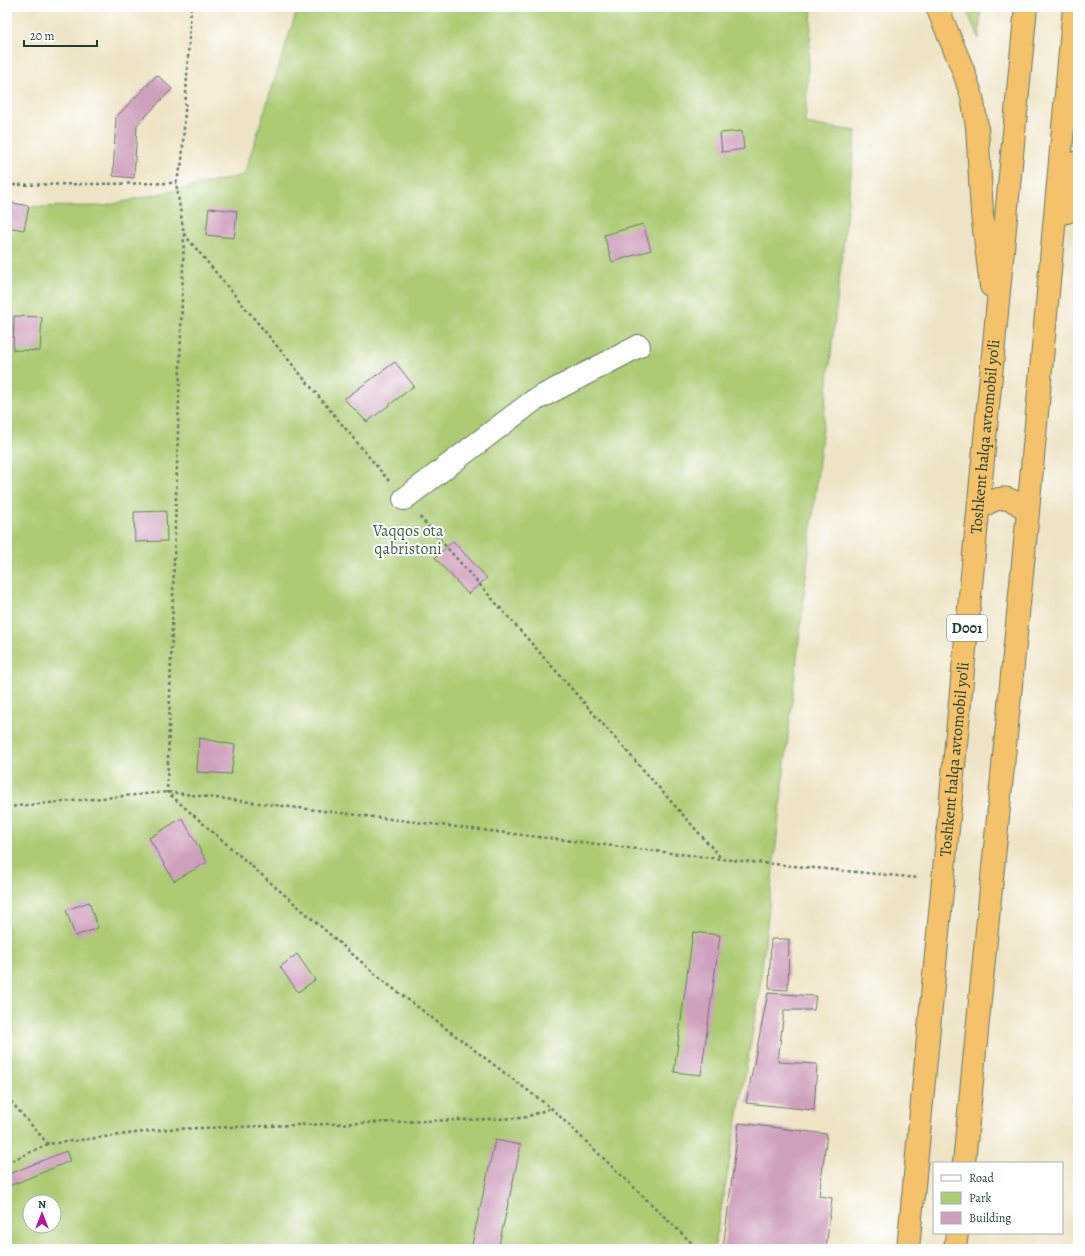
<svg xmlns="http://www.w3.org/2000/svg" width="1085" height="1256" font-family="Alegreya,serif">
	<style>
		.green { fill: #accb72; stroke: #668453; fill-rule: evenodd }
		.building { fill: #cfa0bd }
		.lines { fill: none; stroke-linecap: round; stroke-linejoin: round }
		.minor-casing { stroke: #677767; stroke-width: 24 }
		.highway-casing { stroke: #677767; stroke-width: 24 }
		.path { stroke: #677767; stroke-width: 2.5; stroke-dasharray: 3 3; stroke-linecap: butt }
		.minor { stroke: #fff; stroke-width: 22 }
		.highway { stroke: #f3c26a; stroke-width: 22 }
		.labels { text-anchor: middle; dominant-baseline: central; stroke-width: 4; stroke-linejoin: round; paint-order: stroke }
		.shield { fill: #fff; stroke: #627771; stroke-width: 1 }
		.shield-label { font-size: 15px; font-weight: bold; fill: #1f3d34 }
		.street-label { font-size: 16px; fill: #1f3d34; stroke: #fff }
		.park-label { font-size: 16px; fill: #426044; stroke: #fff }
	</style>
	<rect width="100%" height="100%" fill="#fff"/>
	<filter id="ink" filterUnits="userSpaceOnUse"><feTurbulence type="fractalNoise" baseFrequency=".025" numOctaves="2"/><feDisplacementMap in="SourceGraphic" scale="8" xChannelSelector="R" yChannelSelector="G"/><feConvolveMatrix kernelMatrix="1 2 1 2 8 2 1 2 1" color-interpolation-filters="sRGB"/></filter>
	<filter id="wash" filterUnits="userSpaceOnUse"><feTurbulence type="fractalNoise" baseFrequency=".012" numOctaves="4" result="noise"/><feDisplacementMap in="SourceGraphic" scale="16" xChannelSelector="R" yChannelSelector="G"/><feGaussianBlur stdDeviation="0.9" result="paint"/><feColorMatrix in="noise" values="0 0 0 0 0 0 0 0 0 0 0 0 0 0 0 0 0 1.4 0 .05"/><feComposite in="paint" operator="in"/></filter>
	<g filter="url(#wash)">
		<rect width="100%" height="100%" fill="#eee4c5"/>
		<g class="green">
			<path d="M 298,7 L 812,7 L 805,124 L 856,131 L 759,996 L 714,1249 L 7,1249 L 7,207 L 104,206 L 244,175 ZM 30,1202 L 54,1202 L 54,1226 L 30,1226 Z"/>
			<polygon points="965,7 981,7 979,39"/>
		</g>
		<g id="blocks">
			<g class="building">
				<polygon points="157,75 172,89 137,125 134,178 113,176 116,117"/>
				<polygon points="742,131 744,149 722,152 720,133"/>
				<polygon points="7,202 29,206 24,230 7,227"/>
				<polygon points="209,208 237,211 234,238 206,235"/>
				<polygon points="643,224 651,250 612,262 604,235"/>
				<polygon points="14,316 42,317 40,351 13,350"/>
				<polygon points="395,362 414,386 367,422 344,399"/>
				<polygon points="166,511 167,541 135,542 134,512"/>
				<polygon points="453,541 487,578 468,594 435,558"/>
				<polygon points="199,738 235,745 231,774 197,772"/>
				<polygon points="182,818 207,862 174,881 149,838"/>
				<polygon points="89,902 98,928 75,936 66,910"/>
				<polygon points="693,932 720,935 701,1075 674,1072"/>
				<polygon points="771,939 789,939 788,990 769,989"/>
				<polygon points="297,954 315,980 298,992 280,967"/>
				<polygon points="768,993 816,996 814,1010 784,1010 778,1062 817,1064 814,1110 746,1103"/>
				<polygon points="739,1123 827,1134 819,1196 832,1198 826,1249 723,1249"/>
				<polygon points="495,1140 521,1145 498,1249 471,1249"/>
				<polygon points="66,1151 70,1161 7,1187 7,1175"/>
			</g>
		</g>
	</g>
	<g filter="url(#ink)">
		<use href="#blocks" fill-opacity="0" stroke="#677767" stroke-width="1"/>
		<g class="lines">
			<defs>
				<polyline id="minor" points="404,499 533,401 639,346"/>
				<g id="highway">
					<polyline points="937,7 963,70 972,97 977,126 982,213 991,286"/>
					<polyline points="1067,212 1078,162"/>
					<path d="M 979,509 C 999,494 1010,495 1028,512"/>
					<polyline points="964,1163 1028,512 1074,7"/>
					<path id="s1" d="M 908,1249 L 1026,7"/>
					<polyline points="955,1249 957,1233"/>
				</g>
			</defs>
			<use href="#minor" class="minor-casing"/>
			<use href="#highway" class="highway-casing"/>
			<g class="path">
				<polyline points="191,7 182,162 176,183 184,234 167,792 382,980 551,1108 698,1249"/>
				<polyline points="7,185 176,183"/>
				<polyline points="184,234 389,481"/>
				<polyline points="420,517 721,858"/>
				<polyline points="7,807 167,792 721,859 919,878"/>
				<polyline points="7,1097 48,1144"/>
				<polyline points="7,1163 48,1144 168,1129 523,1118 551,1108"/>
			</g>
			<use href="#minor" class="minor"/>
			<use href="#highway" class="highway"/>
		</g>
	</g>
	<g class="labels">
		<rect class="shield" x="947" y="615" width="40" height="26" rx="3"/>
		<g class="shield-label">
			<text x="967" y="628">D001</text>
		</g>
		<g class="street-label">
			<text stroke="none"><textPath href="#s1" startOffset="816">Toshkent halqa avtomobil yo'li</textPath></text>
			<text stroke="none"><textPath href="#s1" startOffset="492">Toshkent halqa avtomobil yo'li</textPath></text>
		</g>
		<g class="park-label">
			<text x="408" y="531">Vaqqos ota<tspan x="408" dy="18">qabristoni</tspan></text>
		</g>
	</g>
	<rect width="1085" height="1256" fill="none" stroke="#fff" stroke-width="24"/>
	<rect x="933" y="1162" width="130" height="72" fill="#ffffff" stroke="#a5b1ae"/>
	<rect x="941" y="1175" width="20" height="6" fill="#ffffff" stroke="#a5b1ae"/>
	<text x="969" y="1182" font-size="12" fill="#1f3d34">Road</text>
	<rect x="941" y="1192" width="20" height="12" fill="#accb72" stroke="#a5b1ae"/>
	<text x="969" y="1202" font-size="12" fill="#1f3d34">Park</text>
	<rect x="941" y="1212" width="20" height="12" fill="#cfa0bd" stroke="#a5b1ae"/>
	<text x="969" y="1222" font-size="12" fill="#1f3d34">Building</text>
	<g transform="translate(42 1214)"><circle r="19" fill="#ffffff" stroke="#a5b1ae"/>
	<path d="M0-3L7 15L0 10L-7 15Z" fill="#b5179e"/>
	<text y="-6" font-size="11" font-weight="bold" text-anchor="middle" fill="#1f3d34">N</text>
	</g>
	<path d="M24 40v6h73v-6" fill="none" stroke="#1f3d34" stroke-width="2"/>
	<text x="30" y="40" font-size="12" fill="#1f3d34" stroke="#ffffff" stroke-width="3" paint-order="stroke">20 m</text>
</svg>
